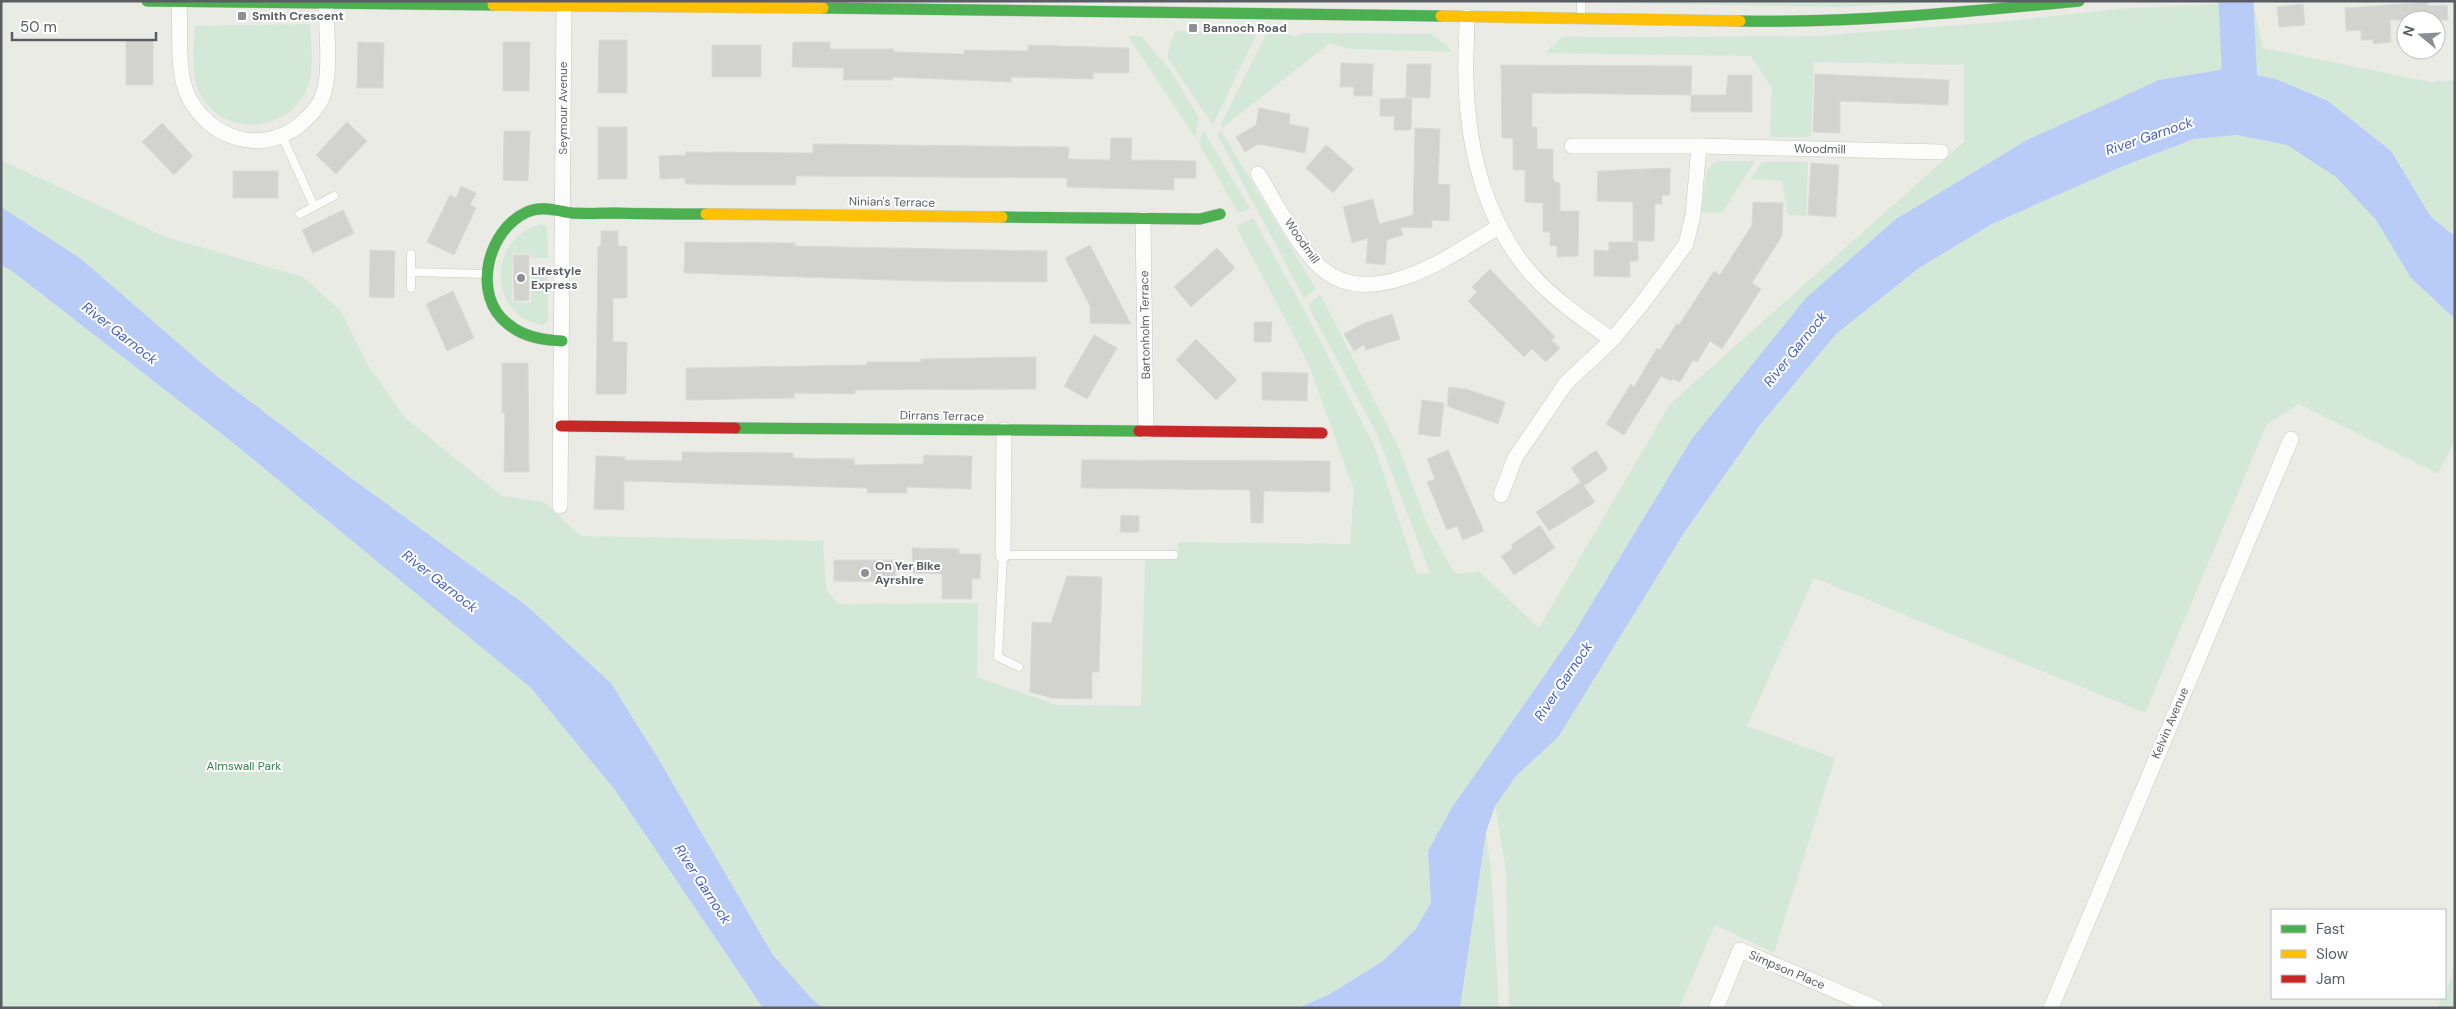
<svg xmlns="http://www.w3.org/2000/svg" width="2456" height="1009" font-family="'DM Sans',sans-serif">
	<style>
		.green { fill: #d3e8d7 }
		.water { fill: #b9ccf8 }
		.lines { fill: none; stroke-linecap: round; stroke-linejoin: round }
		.river { stroke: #b9ccf8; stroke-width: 35 }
		.building { fill: #d2d2cf; stroke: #dadad6 }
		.lane-casing { stroke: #c7c7c7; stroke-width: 9 }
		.street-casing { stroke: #c7c7c7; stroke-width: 16 }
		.fast-casing { stroke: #c8c8c8; stroke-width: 12 }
		.slow-casing { stroke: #c8c8c8; stroke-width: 12 }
		.jam-casing { stroke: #c8c8c8; stroke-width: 12 }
		.lane { stroke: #fcfcfb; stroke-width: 8 }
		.street { stroke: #fcfcfb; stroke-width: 15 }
		.fast { stroke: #4caf50; stroke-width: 11 }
		.slow { stroke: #ffc107; stroke-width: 11 }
		.jam { stroke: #c62828; stroke-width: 11 }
		.poi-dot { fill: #8d8f92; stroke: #fff; stroke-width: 2 }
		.labels { text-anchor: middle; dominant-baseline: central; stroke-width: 4; stroke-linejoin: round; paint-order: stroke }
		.poi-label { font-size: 12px; font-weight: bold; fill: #5b5d64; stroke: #fff; text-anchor: start }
		.street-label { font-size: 12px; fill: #5b5d64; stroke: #fff }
		.park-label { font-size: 12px; fill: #34834d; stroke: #fff }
		.water-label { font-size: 14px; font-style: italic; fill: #4460c4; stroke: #fff }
	</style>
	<rect width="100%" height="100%" fill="#ebebe6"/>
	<g class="green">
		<polygon points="1491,1 1965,1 1838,7"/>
		<polygon points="2253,2 2263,48 2430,82 2455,80 2455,236 2431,217 2391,151 2328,101 2276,79 2225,69 2159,80 2027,140 1896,219 1691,440 1574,633 1451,809 1428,851 1431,902 1416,929 1383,961 1328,995 1298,1008 823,1008 812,999 773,955 659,760 611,683 527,606 351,478 214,374 80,258 1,207 1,160 166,237 303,277 340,310 368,365 404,417 502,496 544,502 581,536 823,541 826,589 838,604 978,603 977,677 1057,705 1141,706 1145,560 1177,560 1178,542 1350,544 1354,490 1308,363 1236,226 1253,218 1302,306 1374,445 1417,574 1430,573 1377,434 1308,306 1320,294 1399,448 1427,524 1455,574 1480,572 1539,628 1670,404 1964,142 1964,65 1814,62 1811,137 1770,137 1772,88 1751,56 1545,53 1562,37 1814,36 1999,22 2117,9"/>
		<path d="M 310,24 C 311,44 315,69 307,89 C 287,136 215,137 197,87 C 191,68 194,46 195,26 Z"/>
		<polygon points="1175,31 1255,32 1255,37 1213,125 1168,58 1169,47"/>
		<polygon points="1285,33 1296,37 1302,33 1431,34 1447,45 1450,52 1350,49 1330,43 1222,128 1221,125 1266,34"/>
		<polygon points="1128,36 1141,36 1170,70 1199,118 1195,137"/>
		<polygon points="1203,130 1250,209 1238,213 1199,143"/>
		<polygon points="1221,131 1316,289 1304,298 1217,134"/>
		<polygon points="2237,135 2287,145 2336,177 2376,220 2411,278 2455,319 2455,440 2438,474 2299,404 2267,424 2145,713 1814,578 1747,726 1835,758 1774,953 1715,925 1679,1008 1509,1008 1506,870 1495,806 1516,776 1559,736 1684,533 1760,425 1836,334 1919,268 1992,224 2121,167 2194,139"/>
		<polygon points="1717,161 1755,161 1722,213 1701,212 1707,170"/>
		<polygon points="1762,162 1808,162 1806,216 1788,215 1782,181 1750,179"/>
		<path d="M 542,224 L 547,227 L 548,258 L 531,258 L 530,253 L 512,254 L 512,302 L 531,303 L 531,267 L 547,267 L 548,321 L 544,325 C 489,319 484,238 542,224 Z"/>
		<polygon points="1,265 12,271 232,442 531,688 615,790 763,1008 1,1008"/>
		<polygon points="1486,832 1491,872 1499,1008 1460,1008"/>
		<polygon points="2455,970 2455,1008 2437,1008 2442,998 2445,998 2445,992"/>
	</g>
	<g class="water">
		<polygon points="2225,69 2276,79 2328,101 2391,151 2431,217 2455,236 2455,319 2411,278 2376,220 2336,177 2287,145 2237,135 2194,139 2121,167 1992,224 1919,268 1836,334 1760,425 1684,533 1559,736 1516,776 1495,806 1486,832 1460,1008 1298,1008 1328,995 1383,961 1416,929 1431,902 1428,851 1451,809 1574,633 1691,440 1807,297 1896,219 2027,140 2159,80"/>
		<polygon points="1,207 80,258 214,374 351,478 527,606 611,683 659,760 773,955 812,999 823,1008 763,1008 615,790 531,688 232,442 12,271 1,265"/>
	</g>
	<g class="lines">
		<polyline class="river" points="2236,1 2241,106"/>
	</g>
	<g class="building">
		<polygon points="2428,2 2428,6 2447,5 2448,20 2390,20 2391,42 2373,44 2373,40 2361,40 2361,30 2346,31 2345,8"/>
		<polygon points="2303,4 2305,25 2279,27 2277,7"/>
		<rect x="126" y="40" width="27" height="45"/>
		<polygon points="599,40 627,40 627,93 598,93"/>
		<polygon points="358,42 384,43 383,88 357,88"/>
		<polygon points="503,42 530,42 529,91 503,91"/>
		<polygon points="793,42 830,42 830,49 894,49 894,52 964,54 964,50 1028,51 1028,45 1129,48 1129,73 1093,73 1093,79 1011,77 1011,82 893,77 893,80 843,80 844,68 792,67"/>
		<rect x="712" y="45" width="49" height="32"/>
		<polygon points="1341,63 1373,64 1372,96 1354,96 1354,87 1340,87"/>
		<polygon points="1407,64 1431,64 1430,98 1406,97"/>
		<polygon points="1501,65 1692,66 1691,95 1532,93 1532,127 1537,127 1537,149 1553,149 1553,178 1555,182 1560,183 1560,211 1579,211 1578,256 1557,257 1557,246 1550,246 1550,232 1543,232 1543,203 1525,202 1525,170 1513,170 1513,138 1502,138"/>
		<polygon points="1815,74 1949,80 1948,105 1840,101 1840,133 1813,132"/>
		<polygon points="1728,75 1752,75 1752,112 1691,112 1691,95 1726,95"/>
		<polygon points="1412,98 1411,130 1394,130 1394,116 1380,116 1380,99"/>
		<polygon points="1259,108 1290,114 1289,124 1309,128 1305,153 1258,144 1245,152 1236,137 1256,125"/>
		<polygon points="347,122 367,141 336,174 316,155"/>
		<polygon points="162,123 193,156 174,175 142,142"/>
		<rect x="598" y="127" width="29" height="52"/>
		<polygon points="1415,128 1440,129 1438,184 1450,185 1449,221 1432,220 1432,228 1400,227 1403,235 1387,240 1385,265 1366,263 1368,238 1352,243 1343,207 1373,199 1379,224 1413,215"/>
		<polygon points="504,131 530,131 528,181 503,180"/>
		<polygon points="1111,138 1132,138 1131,160 1196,161 1196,178 1174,178 1174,190 1067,187 1067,178 796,176 796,185 734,185 685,184 685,178 660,179 659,156 686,155 686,152 813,153 813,144 1069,147 1068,159 1110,160"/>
		<polygon points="1326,145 1354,169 1333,193 1306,168"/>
		<polygon points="1811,163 1839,165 1836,217 1808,215"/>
		<polygon points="1670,168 1670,195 1662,195 1662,204 1655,204 1654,241 1633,241 1633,202 1597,201 1598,171"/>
		<rect x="233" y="171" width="45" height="27"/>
		<polygon points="461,186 476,193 470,205 476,208 454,255 427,242 450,195 456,198"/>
		<polygon points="1753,202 1783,203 1782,236 1752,283 1761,289 1722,349 1710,341 1697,362 1693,360 1680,382 1672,379 1671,381 1661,376 1624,435 1606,424 1631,384 1634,387 1657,348 1660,350 1677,323 1679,325 1714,271 1720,275 1752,225"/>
		<polygon points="343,210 354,233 313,253 302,230"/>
		<polygon points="601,231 618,231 618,246 627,246 627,298 613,298 613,342 627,342 626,394 596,394 598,246 601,246"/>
		<polygon points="685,242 795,243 795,246 1047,251 1047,282 917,281 684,273"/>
		<polygon points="1609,242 1638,242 1638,261 1630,261 1630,277 1594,276 1594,250 1609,251"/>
		<polygon points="1090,245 1107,278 1131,324 1090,323 1090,306 1065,258"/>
		<polygon points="1217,248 1235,268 1191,307 1174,287"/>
		<polygon points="370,250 395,251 394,298 369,297"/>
		<polygon points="513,255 529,255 529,300 514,301"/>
		<polygon points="1490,269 1555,337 1551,340 1560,348 1546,362 1532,349 1524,357 1468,301 1477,292 1472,287"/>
		<polygon points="453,291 474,338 447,351 426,304"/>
		<polygon points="1392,314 1400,339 1366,350 1364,345 1354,351 1344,334 1362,324"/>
		<polygon points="1254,322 1272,322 1271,342 1254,342"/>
		<polygon points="1094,335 1117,348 1087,399 1064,386"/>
		<polygon points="1196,339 1237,380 1216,400 1176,360"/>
		<polygon points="1036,357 1036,389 855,390 855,394 794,393 794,398 686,400 686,368 867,365 867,362 921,362 921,359"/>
		<polygon points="502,363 528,363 529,472 504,472 505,413 502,413"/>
		<polygon points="1262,372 1308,373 1307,401 1262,400"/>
		<polygon points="1449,387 1466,389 1505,402 1498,424 1447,406"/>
		<polygon points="1422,400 1444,403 1440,437 1418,434"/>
		<polygon points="1448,450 1484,531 1463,540 1457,526 1447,530 1427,482 1435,479 1427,459"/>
		<polygon points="1596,450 1608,469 1584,486 1595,502 1549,531 1536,512 1581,482 1571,468"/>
		<polygon points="682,452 793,453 793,458 854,459 854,465 923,464 924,455 972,456 971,489 907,487 907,493 867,493 867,488 624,481 624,510 594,509 596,456 625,457 625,460 682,461"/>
		<polygon points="1082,460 1330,461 1330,492 1264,491 1263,523 1251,523 1250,490 1081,488"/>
		<polygon points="1121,515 1139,516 1139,532 1120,532"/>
		<polygon points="1540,525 1555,548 1514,575 1501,556 1513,548 1511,545"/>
		<polygon points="912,548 959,549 959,554 981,554 980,579 972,579 972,599 942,599 942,574 913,573"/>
		<polygon points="834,560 896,560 896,582 834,581"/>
		<polygon points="1067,576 1102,577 1099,672 1092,672 1092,699 1052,698 1030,692 1032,622 1051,623"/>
	</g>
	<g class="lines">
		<defs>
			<g id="lane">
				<polyline points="1581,15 1581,1"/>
				<polyline points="282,136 314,206"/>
				<polyline points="300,214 334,196"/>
				<polyline points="411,272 486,274"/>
				<polyline points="411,288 411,254"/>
				<polyline points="1019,667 998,657 1003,555 1174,555"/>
			</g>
			<g id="street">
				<path d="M 179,2 C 181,29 176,72 188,96 C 208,137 259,156 298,126 C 307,119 317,109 322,98 C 332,73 326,30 326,3"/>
				<path d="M 1467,17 C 1467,38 1465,60 1466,81 C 1468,151 1486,225 1535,278 C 1557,302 1585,320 1612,340"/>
				<polyline points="1572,146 1699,146 1941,152"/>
				<path d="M 1258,174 C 1275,201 1296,244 1319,266 C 1371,315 1453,254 1500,226"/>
				<polyline points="1143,219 1146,431"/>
				<polyline points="1501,495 1515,458 1566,383 1612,340 1641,305 1686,244 1693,215 1699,146"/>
				<polyline points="560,506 564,6"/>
				<polyline points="1003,555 1004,430"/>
				<polyline points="1716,1008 1740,950 1876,1008"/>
				<polyline points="2051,1008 2291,439"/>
			</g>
			<g id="fast">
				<polyline points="147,1 493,5"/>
				<polyline points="823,8 1441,16"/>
				<path d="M 1740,21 C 1854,23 1966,12 2079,1"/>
				<polyline points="1002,217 1200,219 1220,214"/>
				<path d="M 562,341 C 543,340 523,337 508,324 C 471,296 487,230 527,212 C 542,205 557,211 572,213 C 586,214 600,213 614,213 C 645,214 675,214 706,214"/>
				<polyline points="735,428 1139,431"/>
			</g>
			<g id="slow">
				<polyline points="493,5 823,8"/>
				<polyline points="1441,16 1740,21"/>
				<polyline points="706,214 1002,217"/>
			</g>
			<g id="jam">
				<polyline points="561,426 735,428"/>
				<polyline points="1139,431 1322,433"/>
			</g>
		</defs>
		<use href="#lane" class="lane-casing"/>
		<use href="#street" class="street-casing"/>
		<use href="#fast" class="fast-casing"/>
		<use href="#slow" class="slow-casing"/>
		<use href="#jam" class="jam-casing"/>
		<use href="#lane" class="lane"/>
		<use href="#street" class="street"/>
		<use href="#fast" class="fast"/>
		<use href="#slow" class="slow"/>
		<use href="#jam" class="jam"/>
	</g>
	<g class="poi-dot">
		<rect x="237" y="11" width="10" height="10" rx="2.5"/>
		<rect x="1188" y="23" width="10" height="10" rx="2.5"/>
		<circle cx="521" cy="278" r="5"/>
		<circle cx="865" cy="573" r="5"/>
	</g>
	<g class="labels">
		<g class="poi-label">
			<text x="252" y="16">Smith Crescent</text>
			<text x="1203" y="28">Bannoch Road</text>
			<text x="531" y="271">Lifestyle<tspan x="531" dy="14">Express</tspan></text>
			<text x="875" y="566">On Yer Bike<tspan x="875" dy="14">Ayrshire</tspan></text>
		</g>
		<g class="street-label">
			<text transform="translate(563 108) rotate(-90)">Seymour Avenue</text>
			<text transform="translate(1820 149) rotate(1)">Woodmill</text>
			<text transform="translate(892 202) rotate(1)">Ninian's Terrace</text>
			<text transform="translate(1302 241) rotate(55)">Woodmill</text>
			<text transform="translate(1145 325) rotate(-91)">Bartonholm Terrace</text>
			<text transform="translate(942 416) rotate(1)">Dirrans Terrace</text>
			<text transform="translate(2170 723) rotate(-67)">Kelvin Avenue</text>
			<text transform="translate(1787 970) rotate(23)">Simpson Place</text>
		</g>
		<g class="park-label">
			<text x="244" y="766">Almswall Park</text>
		</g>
		<g class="water-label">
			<text transform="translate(2149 136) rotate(-19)">River Garnock</text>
			<text transform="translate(120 333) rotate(38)">River Garnock</text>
			<text transform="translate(1795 349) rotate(-51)">River Garnock</text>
			<text transform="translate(440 581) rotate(38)">River Garnock</text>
			<text transform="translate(1563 681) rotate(-56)">River Garnock</text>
			<text transform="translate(703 884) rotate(57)">River Garnock</text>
		</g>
	</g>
	<rect width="2456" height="1009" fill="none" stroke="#5b5d64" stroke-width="5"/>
	<rect x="2271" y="909" width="175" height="90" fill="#ffffff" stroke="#bdbec1"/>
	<rect x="2281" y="925" width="25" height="8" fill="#4caf50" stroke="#bdbec1"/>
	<text x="2316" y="934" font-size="15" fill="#5b5d64">Fast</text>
	<rect x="2281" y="950" width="25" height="8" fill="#ffc107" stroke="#bdbec1"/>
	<text x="2316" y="959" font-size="15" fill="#5b5d64">Slow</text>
	<rect x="2281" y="975" width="25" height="8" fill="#c62828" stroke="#bdbec1"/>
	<text x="2316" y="984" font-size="15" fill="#5b5d64">Jam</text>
	<g transform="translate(2421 35) rotate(288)"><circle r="24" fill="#ffffff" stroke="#bdbec1"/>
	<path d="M0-4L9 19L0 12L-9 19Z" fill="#8d8f92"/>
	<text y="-8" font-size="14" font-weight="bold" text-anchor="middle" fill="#5b5d64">N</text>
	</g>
	<path d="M12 32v8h144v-8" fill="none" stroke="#5b5d64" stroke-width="2.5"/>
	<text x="20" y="32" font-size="15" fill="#5b5d64" stroke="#ffffff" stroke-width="4" paint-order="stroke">50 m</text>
</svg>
